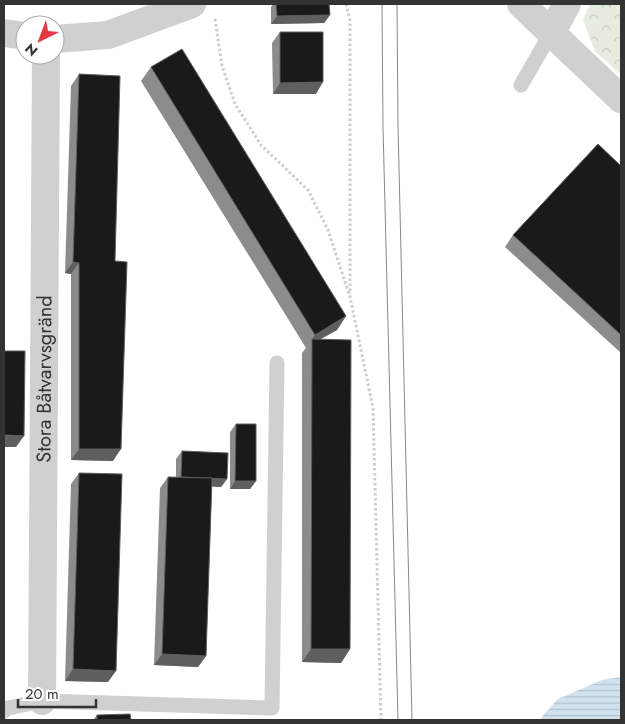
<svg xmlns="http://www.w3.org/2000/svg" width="625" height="724" font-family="Jost,sans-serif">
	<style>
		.forest { fill: url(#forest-crowns) }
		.water { fill: url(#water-rules) }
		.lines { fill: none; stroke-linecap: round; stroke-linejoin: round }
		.path { stroke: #cdcdcd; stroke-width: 3; stroke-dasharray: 2.5 2.5; stroke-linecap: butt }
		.lane { stroke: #d0d0d0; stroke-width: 15 }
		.street { stroke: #d0d0d0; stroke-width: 28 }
		.tram { stroke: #888; stroke-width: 1 }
		.wall { fill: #8c8c8c }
		.shaded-wall { fill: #5f5f5f }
		.building { fill: #1a1a1a; stroke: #5f5f5f }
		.labels { text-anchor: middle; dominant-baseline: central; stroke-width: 5; stroke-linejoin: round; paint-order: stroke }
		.street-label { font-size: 20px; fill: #333; stroke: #fff }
	</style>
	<defs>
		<pattern id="forest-crowns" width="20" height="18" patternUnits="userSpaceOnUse" patternTransform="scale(1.25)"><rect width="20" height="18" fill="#e6ecdf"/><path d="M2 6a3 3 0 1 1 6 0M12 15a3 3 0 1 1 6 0" fill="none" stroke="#c6cbc0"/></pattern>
		<pattern id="water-rules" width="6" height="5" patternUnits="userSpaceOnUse" patternTransform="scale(1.25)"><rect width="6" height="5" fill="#cfe2ee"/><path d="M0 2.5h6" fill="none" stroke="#b2c2cd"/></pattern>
	</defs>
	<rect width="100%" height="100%" fill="#fff"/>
	<polygon class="forest" points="590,4 621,4 621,75 595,51 583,20"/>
	<polygon class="water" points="621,677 621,720 539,720 558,699 602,680"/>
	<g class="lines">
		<g class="path">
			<polyline points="346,4 350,20 350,294"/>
			<polyline points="215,19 222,66 235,104 261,145 308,190 328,230 350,297 373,408 381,720"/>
		</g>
		<g class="lane">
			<polyline points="521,85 551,33"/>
			<polyline points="4,711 8,708 42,701 272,708 277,363"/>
		</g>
		<g class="street">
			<polyline points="521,4 621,99"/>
			<polyline points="4,33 25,36"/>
			<polyline points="551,33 567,4"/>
			<polyline points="55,39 108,35 192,4"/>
			<path id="s1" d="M 42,701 L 46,55"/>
		</g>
		<g class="tram">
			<polyline points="382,4 383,127 398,720"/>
			<polyline points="397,4 398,125 412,720"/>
		</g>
	</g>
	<g class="wall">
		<polygon points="273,4 329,4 330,15 324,23 271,24 271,7"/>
		<polygon points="280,32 316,94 273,94 272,43"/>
		<polygon points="151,67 346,316 337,330 320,339 350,649 341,663 302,662 302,353 306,348 141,81"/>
		<polygon points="79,74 115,261 113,461 71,460 71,274 65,273 71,86"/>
		<polygon points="621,166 621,353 505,247 513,235"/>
		<polygon points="236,424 256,481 250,489 230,489 230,432"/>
		<polygon points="182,451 227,479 221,487 212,486 206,656 198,667 154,665 160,488 168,477 176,477 176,459"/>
		<polygon points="79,473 108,682 65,681 71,484"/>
		<polygon points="97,715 131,720 93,720"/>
	</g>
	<g class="shaded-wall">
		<polygon points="330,15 324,23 271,24 277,16"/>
		<polygon points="323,82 316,94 273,94 280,83"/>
		<polygon points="73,262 79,263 71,274 65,273"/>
		<polygon points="346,316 337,330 312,344 312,339 306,348 315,335"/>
		<polygon points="4,435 24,436 16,447 4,447"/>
		<polygon points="79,449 121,449 113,461 71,460"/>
		<polygon points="181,477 227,479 221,487 175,485"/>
		<polygon points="235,481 256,481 250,489 230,489"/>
		<polygon points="311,649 350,649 341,663 302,662"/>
		<polygon points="162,654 206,656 198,667 154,665"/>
		<polygon points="73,669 116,671 108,682 65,681"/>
	</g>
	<g class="building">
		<polygon points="276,4 329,4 330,15 277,16"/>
		<polygon points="280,32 323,32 323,82 280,83"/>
		<polygon points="182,49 346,316 315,335 151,67"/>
		<polygon points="79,74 120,76 115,261 127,262 121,449 79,449 79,263 73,262"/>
		<polygon points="598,144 621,166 621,335 513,235"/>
		<polygon points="312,339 351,340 350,649 311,649"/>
		<polygon points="4,351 25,351 24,436 4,435"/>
		<polygon points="236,424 256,424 256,481 235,481"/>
		<polygon points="182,451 228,453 227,479 181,477"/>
		<polygon points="79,473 122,474 116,671 73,669"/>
		<polygon points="168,477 212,478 206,656 162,654"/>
		<polygon points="130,714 131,720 97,720 97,715"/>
	</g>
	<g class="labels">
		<g class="street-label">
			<text stroke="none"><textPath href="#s1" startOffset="322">Stora Båtvarvsgränd</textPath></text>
		</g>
	</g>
	<rect width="625" height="724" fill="none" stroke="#333333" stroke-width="10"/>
	<g transform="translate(40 40) rotate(222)"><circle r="24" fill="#ffffff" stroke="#adadad"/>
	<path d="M0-4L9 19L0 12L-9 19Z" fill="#e63946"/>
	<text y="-8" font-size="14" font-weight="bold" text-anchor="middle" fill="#333333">N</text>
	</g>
	<path d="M18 699v8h78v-8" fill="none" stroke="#333333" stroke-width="2.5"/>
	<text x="25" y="699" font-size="15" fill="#333333" stroke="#ffffff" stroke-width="4" paint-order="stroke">20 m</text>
</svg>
